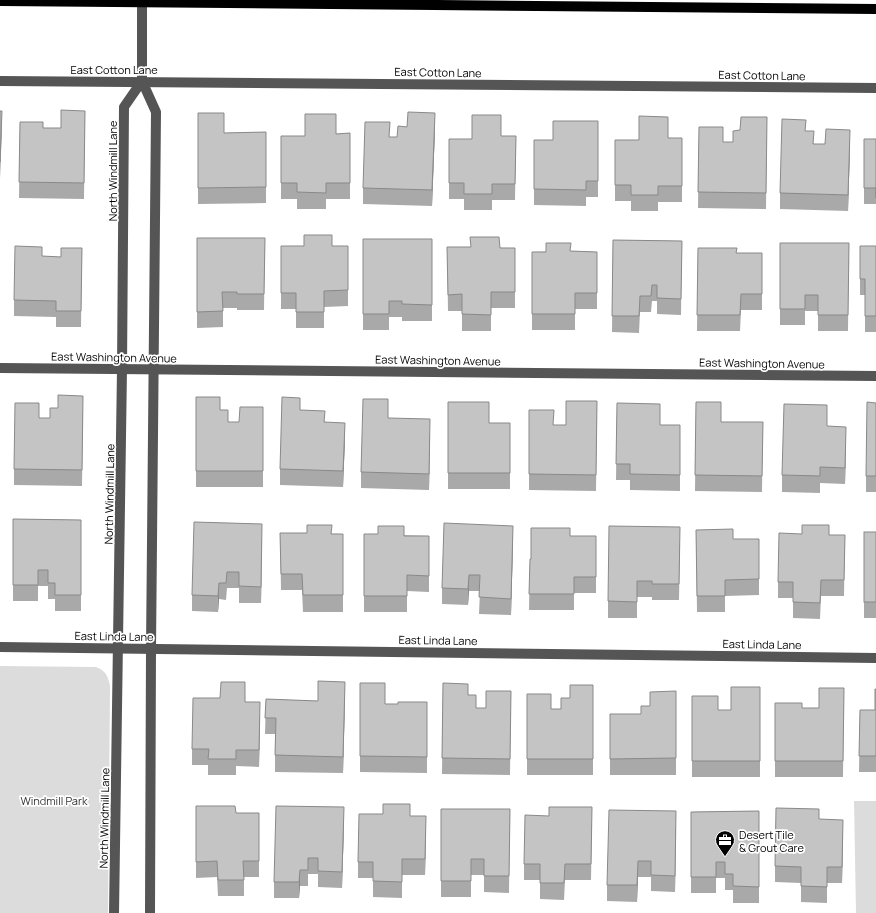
<svg xmlns="http://www.w3.org/2000/svg" width="876" height="913" font-family="Manrope,sans-serif">
	<style>
		.park { fill: #dcdcdc }
		.lines { fill: none; stroke-linecap: round; stroke-linejoin: round }
		.minor { stroke: #555; stroke-width: 10 }
		.major { stroke: #000; stroke-width: 10 }
		.wall { fill: #a9a9a9 }
		.shaded-wall { fill: #898989 }
		.building { fill: #c4c4c4; stroke: #898989 }
		.labels { text-anchor: middle; dominant-baseline: central; stroke-width: 3.5; stroke-linejoin: round; paint-order: stroke }
		.street-label { font-size: 11px; fill: #000; stroke: #fff }
		.park-label { font-size: 11px; fill: #333; stroke: #fff }
		.poi-label { font-size: 11px; fill: #000; stroke: #fff; text-anchor: start }
	</style>
	<rect width="100%" height="100%" fill="#fff"/>
	<g class="park">
		<path d="M 0,666 L 96,667 C 106,671 108,676 110,686 L 108,913 L 0,913 Z"/>
		<polygon points="854,801 876,801 876,913 856,913"/>
	</g>
	<g class="lines">
		<g class="minor">
			<polyline points="142,0 142,81 156,112 151,649 150,913"/>
			<polyline points="0,81 876,88"/>
			<polyline points="0,368 876,376"/>
			<polyline points="0,647 876,658"/>
			<polyline points="114,913 122,369 124,107 142,81"/>
		</g>
		<polyline class="major" points="0,1 876,9"/>
	</g>
	<g class="wall">
		<polygon points="85,111 84,199 19,198 20,122 43,128 61,128"/>
		<polygon points="198,113 224,133 266,132 266,203 198,204"/>
		<polygon points="767,117 766,209 698,208 699,127 723,142 733,142 740,130"/>
		<polygon points="598,121 598,197 586,197 586,206 534,205 534,189 553,140"/>
		<polygon points="435,129 432,206 363,204 363,188 390,137 397,137"/>
		<polygon points="806,131 814,144 850,146 848,211 780,209 780,193"/>
		<polygon points="350,133 350,199 326,199 326,209 297,209 297,199 281,199 281,136 305,136 336,134"/>
		<polygon points="501,136 516,136 515,200 492,200 492,210 464,210 464,199 449,199 449,139 472,139"/>
		<polygon points="668,138 682,138 682,202 658,202 658,211 631,211 631,201 615,201 615,140 639,140"/>
		<polygon points="864,139 876,139 876,214 876,204 864,204"/>
		<polygon points="197,238 265,238 264,310 237,310 237,308 223,308 223,327 197,328"/>
		<polygon points="363,239 432,239 432,321 402,321 402,317 389,317 389,330 363,330"/>
		<polygon points="613,240 682,241 681,315 657,314 657,301 652,301 651,312 640,312 639,333 612,332"/>
		<polygon points="780,243 849,243 848,331 818,331 818,311 805,311 805,325 780,325"/>
		<polygon points="281,246 348,246 348,306 324,307 324,328 296,328 296,309 281,309"/>
		<polygon points="860,246 876,246 876,332 865,332 865,295 860,295"/>
		<polygon points="447,247 515,248 515,308 491,308 491,331 462,331 462,311 448,311"/>
		<polygon points="82,248 81,327 56,327 56,317 14,316 14,300 42,256 61,257"/>
		<polygon points="698,248 737,253 762,253 762,310 741,310 740,331 697,331"/>
		<polygon points="571,251 597,252 597,309 575,309 575,330 532,330 532,252"/>
		<polygon points="196,397 220,410 228,422 239,422 263,407 263,487 196,487"/>
		<polygon points="597,401 596,491 529,490 529,410 554,425 566,425"/>
		<polygon points="448,402 489,423 510,423 510,489 448,489"/>
		<polygon points="696,402 721,422 763,422 762,492 695,491"/>
		<polygon points="617,403 660,425 680,425 680,491 630,490 630,480 616,480"/>
		<polygon points="876,403 876,492 866,492 866,476"/>
		<polygon points="300,410 325,422 345,439 343,487 280,485 280,469"/>
		<polygon points="83,412 82,486 14,485 14,469 39,418 50,418"/>
		<polygon points="388,418 430,435 429,490 361,488 361,472"/>
		<polygon points="827,426 846,443 845,484 820,483 820,493 782,492 782,475"/>
		<polygon points="13,519 81,520 81,611 55,611 55,599 48,599 48,586 38,586 38,601 13,601"/>
		<polygon points="696,530 733,539 759,539 759,595 725,596 725,612 697,612"/>
		<rect x="864" y="532" width="12" height="86"/>
		<polygon points="280,533 343,534 343,612 303,612 302,590 281,590"/>
		<polygon points="364,534 429,536 429,592 407,591 407,612 364,612"/>
		<polygon points="829,535 845,535 844,596 821,596 820,619 793,618 793,598 778,598 778,582"/>
		<polygon points="570,536 596,536 596,593 574,593 574,610 529,610 530,559 531,559"/>
		<polygon points="262,540 261,603 239,603 239,588 227,588 226,600 219,599 218,612 192,611 192,595"/>
		<polygon points="513,542 511,615 479,614 480,591 469,591 468,605 442,604 442,588"/>
		<polygon points="680,543 679,600 652,600 652,597 637,597 637,618 608,618 608,601"/>
		<polygon points="360,683 385,704 398,704 427,702 427,773 360,772"/>
		<polygon points="443,683 468,695 476,708 486,708 511,691 510,775 442,774"/>
		<polygon points="593,685 593,775 527,775 527,694 551,709 561,709 570,698"/>
		<polygon points="760,687 760,777 692,777 692,696 718,710 731,710"/>
		<polygon points="844,688 843,777 775,777 775,703 802,708 819,708"/>
		<polygon points="876,689 876,772 859,772 860,710 875,710"/>
		<polygon points="676,691 676,775 610,775 610,714 641,714 650,706"/>
		<polygon points="345,698 343,773 275,772 275,734 265,734 266,699 318,701"/>
		<polygon points="245,702 260,718 259,767 236,766 236,775 208,775 208,765 192,765 192,749"/>
		<polygon points="196,806 236,813 259,813 259,877 244,877 244,896 218,896 217,877 196,878"/>
		<polygon points="441,809 510,809 509,893 484,892 484,875 471,875 471,897 441,897"/>
		<polygon points="759,811 759,903 733,903 733,890 725,890 725,878 716,878 716,893 691,893 691,812"/>
		<polygon points="410,816 426,832 425,875 402,875 402,898 373,897 373,878 358,878 358,862"/>
		<polygon points="819,819 843,836 842,883 827,883 827,903 801,902 801,883 775,882 775,866"/>
		<polygon points="344,823 342,888 318,887 318,874 308,874 308,886 300,886 299,898 274,898 274,882"/>
		<polygon points="592,823 591,880 565,880 564,900 540,899 540,880 524,880 524,864"/>
		<polygon points="676,827 675,892 651,891 651,877 638,877 637,902 607,901 607,885"/>
	</g>
	<g class="shaded-wall">
		<polygon points="2,111 2,127 0,178 0,162"/>
		<polygon points="435,113 435,129 432,206 432,190"/>
		<polygon points="850,130 850,146 848,211 848,195"/>
		<polygon points="430,419 430,435 429,490 429,474"/>
		<polygon points="345,423 345,439 343,487 343,471"/>
		<polygon points="846,427 846,443 845,484 845,468"/>
		<polygon points="262,524 262,540 261,603 261,587"/>
		<polygon points="513,526 513,542 511,615 511,599"/>
		<polygon points="469,575 469,591 468,605 468,589"/>
		<polygon points="219,583 219,599 218,612 218,596"/>
		<polygon points="345,682 345,698 343,773 343,757"/>
		<polygon points="260,702 260,718 259,767 259,750"/>
		<polygon points="344,807 344,823 342,888 342,872"/>
		<polygon points="676,811 676,827 675,892 675,876"/>
		<polygon points="426,816 426,832 425,875 425,859"/>
		<polygon points="843,820 843,836 842,883 842,867"/>
		<polygon points="638,861 638,877 637,902 637,885"/>
		<polygon points="300,870 300,886 299,898 299,882"/>
	</g>
	<g class="building">
		<polygon points="61,110 85,111 84,183 19,182 20,122 43,122 43,128 61,128"/>
		<polygon points="0,111 2,111 0,162"/>
		<polygon points="408,112 435,113 432,190 363,188 365,122 390,122 389,137 397,137 398,126 407,127"/>
		<polygon points="198,113 224,113 224,133 266,132 266,187 198,188"/>
		<polygon points="305,114 336,114 336,134 350,133 350,183 326,183 326,193 297,192 297,183 281,183 281,136 305,136"/>
		<polygon points="472,115 501,115 501,136 516,136 515,184 492,184 492,194 464,194 464,183 449,183 449,139 472,139"/>
		<polygon points="639,116 668,117 668,138 682,138 682,186 658,186 658,195 631,195 631,185 615,185 615,140 639,140"/>
		<polygon points="741,117 767,117 766,193 698,192 699,127 723,127 723,142 733,142 733,131 740,130"/>
		<polygon points="782,119 806,120 805,131 814,131 813,144 825,144 826,129 850,130 848,195 780,193"/>
		<polygon points="553,121 598,121 598,181 586,181 586,190 534,189 534,140 553,140"/>
		<polygon points="864,139 876,139 876,198 876,188 864,188"/>
		<polygon points="304,235 332,235 332,246 348,246 348,290 324,291 324,312 296,312 296,293 281,293 281,246 304,246"/>
		<polygon points="470,237 499,237 500,248 515,248 515,292 491,292 491,315 462,314 462,294 448,295 447,247 471,247"/>
		<polygon points="197,238 265,238 264,294 237,294 237,292 222,292 223,311 197,312"/>
		<polygon points="363,239 432,239 432,305 402,304 402,301 389,301 389,314 363,314"/>
		<polygon points="613,240 682,241 681,299 657,298 657,285 652,285 651,296 640,296 639,316 612,316"/>
		<polygon points="546,243 571,243 570,251 597,252 597,293 575,293 575,314 532,314 532,252 546,252"/>
		<polygon points="780,243 849,243 848,315 818,315 818,295 805,295 805,309 780,309"/>
		<polygon points="15,246 42,247 42,256 61,257 61,248 82,248 81,311 56,311 56,301 14,300"/>
		<polygon points="860,246 876,246 876,316 865,316 865,279 860,279"/>
		<polygon points="698,248 737,248 736,253 762,253 762,294 741,294 740,315 697,315"/>
		<polygon points="58,395 83,396 82,470 14,469 15,403 39,403 39,418 50,418 50,408 58,408"/>
		<polygon points="196,397 220,397 220,410 228,410 228,422 239,422 240,407 263,407 263,471 196,471"/>
		<polygon points="282,397 300,398 300,410 325,411 324,422 345,423 343,471 280,469"/>
		<polygon points="363,399 388,399 388,418 430,419 429,474 361,472"/>
		<polygon points="566,401 597,401 596,475 529,474 529,410 554,410 553,425 566,425"/>
		<polygon points="448,402 489,402 489,423 510,423 510,473 448,473"/>
		<polygon points="696,402 721,402 721,422 763,422 762,476 695,475"/>
		<polygon points="867,402 876,403 876,476 866,476"/>
		<polygon points="617,403 660,404 660,425 680,425 680,475 630,474 630,464 616,464"/>
		<polygon points="784,404 827,405 827,426 846,427 845,468 820,467 820,476 782,475"/>
		<polygon points="13,519 81,520 81,595 55,595 55,583 48,583 48,570 38,570 38,585 13,585"/>
		<polygon points="194,522 262,524 261,587 239,586 239,572 227,572 226,583 219,583 218,596 192,595"/>
		<polygon points="444,523 513,526 511,599 479,597 480,575 469,575 468,589 442,588"/>
		<polygon points="307,525 332,525 331,534 343,534 343,595 303,595 302,574 281,574 280,533 307,533"/>
		<polygon points="802,525 829,525 829,535 845,535 844,580 821,580 820,603 793,602 793,582 778,582 779,533 802,534"/>
		<polygon points="378,526 404,526 404,536 429,536 429,576 407,575 407,596 364,596 364,534 378,534"/>
		<polygon points="609,526 680,527 679,584 652,584 652,581 637,581 637,602 608,601"/>
		<polygon points="531,528 570,528 570,536 596,536 596,577 574,577 574,594 529,594 530,559 531,559"/>
		<polygon points="733,529 733,539 759,539 759,579 725,580 725,596 697,596 696,530"/>
		<rect x="864" y="532" width="12" height="70"/>
		<polygon points="318,681 345,682 343,757 275,755 276,718 265,718 266,699 318,701"/>
		<polygon points="221,682 245,682 245,702 260,702 259,750 236,750 236,759 208,759 209,749 192,749 193,698 220,698"/>
		<polygon points="360,683 385,683 385,704 398,704 398,702 427,702 427,757 360,756"/>
		<polygon points="443,683 468,684 468,695 476,695 476,708 486,708 486,691 511,691 510,759 442,758"/>
		<polygon points="570,685 593,685 593,759 527,759 527,694 551,694 551,709 561,709 561,698 570,698"/>
		<polygon points="731,687 760,687 760,761 692,761 692,696 718,696 718,710 731,710"/>
		<polygon points="819,688 844,688 843,761 775,761 775,703 802,703 802,708 819,708"/>
		<polygon points="875,689 876,689 876,756 859,756 860,710 875,710"/>
		<polygon points="676,691 676,758 610,759 610,714 641,714 641,706 650,706 650,692"/>
		<polygon points="383,804 410,804 410,816 426,816 425,859 402,859 402,882 373,881 373,862 358,862 359,814 383,814"/>
		<polygon points="196,806 235,806 236,813 259,813 259,861 243,861 244,880 218,880 217,861 196,862"/>
		<polygon points="276,806 344,807 342,872 318,871 318,858 308,858 308,870 300,870 299,882 274,882"/>
		<polygon points="549,807 592,807 591,864 565,864 564,883 540,883 540,864 524,864 525,815 549,816"/>
		<polygon points="776,808 819,809 819,819 843,820 842,867 827,867 827,887 801,886 801,867 775,866"/>
		<polygon points="441,809 510,809 509,876 484,876 484,859 471,859 471,881 441,881"/>
		<polygon points="609,810 676,811 675,876 651,875 651,861 638,861 637,885 607,885"/>
		<polygon points="759,811 759,887 733,886 733,874 725,874 725,862 716,862 716,877 691,877 691,812"/>
	</g>
	<defs>
		<symbol id="office-pin" viewBox="-11 -11 22 30"><path d="M0 17L-7.5 6A9.5 9.5 0 1 1 7.5 6Z" fill="#000" stroke="#fff"/><path d="M-6-3h4V-5.5h4V-3h4V5H-6ZM-1-4.5V-3h2v-1.5ZM-6 0V1H6V0Z" fill="#fff"/></symbol>
	</defs>
	<g fill-rule="evenodd">
		<use href="#office-pin" x="714" y="829" width="22" height="30"/>
	</g>
	<g class="labels">
		<g class="street-label">
			<text x="114" y="69">East Cotton Lane</text>
			<text transform="translate(438 72) rotate(1)">East Cotton Lane</text>
			<text transform="translate(762 75) rotate(1)">East Cotton Lane</text>
			<text transform="translate(112 171) rotate(-90)">North Windmill Lane</text>
			<text transform="translate(114 357) rotate(1)">East Washington Avenue</text>
			<text transform="translate(438 360) rotate(1)">East Washington Avenue</text>
			<text transform="translate(762 363) rotate(1)">East Washington Avenue</text>
			<text transform="translate(109 494) rotate(-89)">North Windmill Lane</text>
			<text transform="translate(114 636) rotate(1)">East Linda Lane</text>
			<text transform="translate(438 640) rotate(1)">East Linda Lane</text>
			<text transform="translate(762 644) rotate(1)">East Linda Lane</text>
			<text transform="translate(104 818) rotate(-89)">North Windmill Lane</text>
		</g>
		<g class="park-label">
			<text x="54" y="800">Windmill Park</text>
		</g>
		<g class="poi-label">
			<text x="739" y="834">Desert Tile<tspan x="739" dy="13">&amp; Grout Care</tspan></text>
		</g>
	</g>
</svg>
